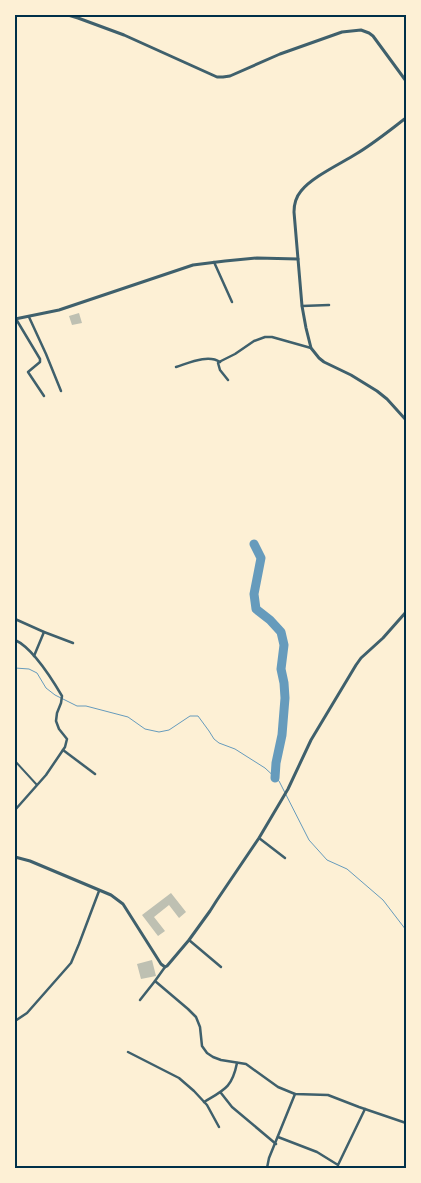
<svg xmlns="http://www.w3.org/2000/svg" width="421" height="1183" font-family="'Work Sans',sans-serif">
	<style>
		.lines { fill: none; stroke-linecap: round; stroke-linejoin: round }
		.stream { stroke: #669bbc; stroke-width: 1 }
		.river { stroke: #669bbc; stroke-width: 9 }
		.building { fill: #bec0b2 }
		.pedestrian { stroke: #3f606c; stroke-width: 2 }
		.minor { stroke: #3f606c; stroke-width: 2.5 }
		.tertiary { stroke: #3f606c; stroke-width: 3 }
		.neatline { fill: none; stroke: #003049; stroke-width: 2 }
	</style>
	<rect width="100%" height="100%" fill="#fdf0d5"/>
	<g class="lines">
		<polyline class="stream" points="15,668 29,669 37,673 46,688 55,695 77,706 86,706 128,717 145,729 159,732 169,730 190,716 198,716 209,731 214,739 219,743 235,749 246,756 265,768 279,781 309,840 327,860 347,869 383,900 406,930"/>
		<polyline class="river" points="254,544 261,558 254,594 256,609 270,620 281,632 284,645 281,669 284,683 285,698 282,735 276,763 275,778"/>
	</g>
	<g class="building">
		<polygon points="79,313 82,323 72,325 69,316"/>
		<polygon points="171,893 186,912 179,918 169,905 154,917 165,931 158,936 142,915"/>
		<polygon points="152,960 156,976 141,979 137,964"/>
	</g>
	<g class="lines">
		<polyline class="pedestrian" points="15,761 37,785"/>
		<g class="minor">
			<polyline points="214,262 232,302"/>
			<polyline points="302,306 329,305"/>
			<polyline points="29,317 46,354 61,391"/>
			<polyline points="16,319 40,359 40,362 28,372 44,396"/>
			<path d="M 176,367 C 189,363 208,354 220,362"/>
			<polyline points="228,380 220,370 218,363 221,361 235,354 254,341 265,337 272,337 311,348"/>
			<polyline points="15,619 44,632 73,643"/>
			<path d="M 15,640 C 33,648 52,679 62,696 L 61,703 L 57,713 L 56,721 L 59,729 L 67,739 L 65,747 L 46,775 L 15,810"/>
			<polyline points="34,656 44,632"/>
			<polyline points="63,750 95,774"/>
			<polyline points="259,838 285,858"/>
			<polyline points="189,940 221,967"/>
			<polyline points="165,967 155,981 188,1009 196,1017 200,1027 202,1046 207,1053 213,1057 221,1060 246,1064 278,1087 295,1094 328,1095 359,1107 406,1123"/>
			<polyline points="140,1000 155,981"/>
			<polyline points="15,1021 27,1013 71,963 79,944 99,891"/>
			<polyline points="128,1052 179,1078 194,1091 207,1105 219,1127"/>
			<polyline points="221,1093 232,1107 276,1144"/>
			<path d="M 204,1102 C 224,1090 232,1088 237,1063"/>
			<polyline points="278,1137 317,1152 338,1165 365,1109"/>
			<polyline points="267,1168 269,1158 295,1094"/>
		</g>
		<g class="tertiary">
			<polyline points="68,15 78,18 124,35 217,77 223,77 230,76 280,54 342,32 361,30 369,33 373,36 406,81"/>
			<path d="M 406,118 C 390,130 373,144 356,154 C 340,164 312,177 301,191 C 296,197 294,204 294,212 L 302,306 L 306,328 L 311,348 L 319,358 L 324,362 L 351,375 L 377,391 L 387,399 L 406,420"/>
			<polyline points="15,319 59,310 193,265 225,261 257,258 298,259"/>
			<polyline points="15,857 30,861 111,895 123,904 161,964 165,967 167,966 189,940 210,911 217,900 259,838 288,789 311,740 356,665 361,658 383,638 406,612"/>
		</g>
	</g>
	<rect width="421" height="1183" fill="none" stroke="#fdf0d5" stroke-width="32"/>
	<rect x="16" y="16" width="389" height="1151" class="neatline"/>
</svg>
